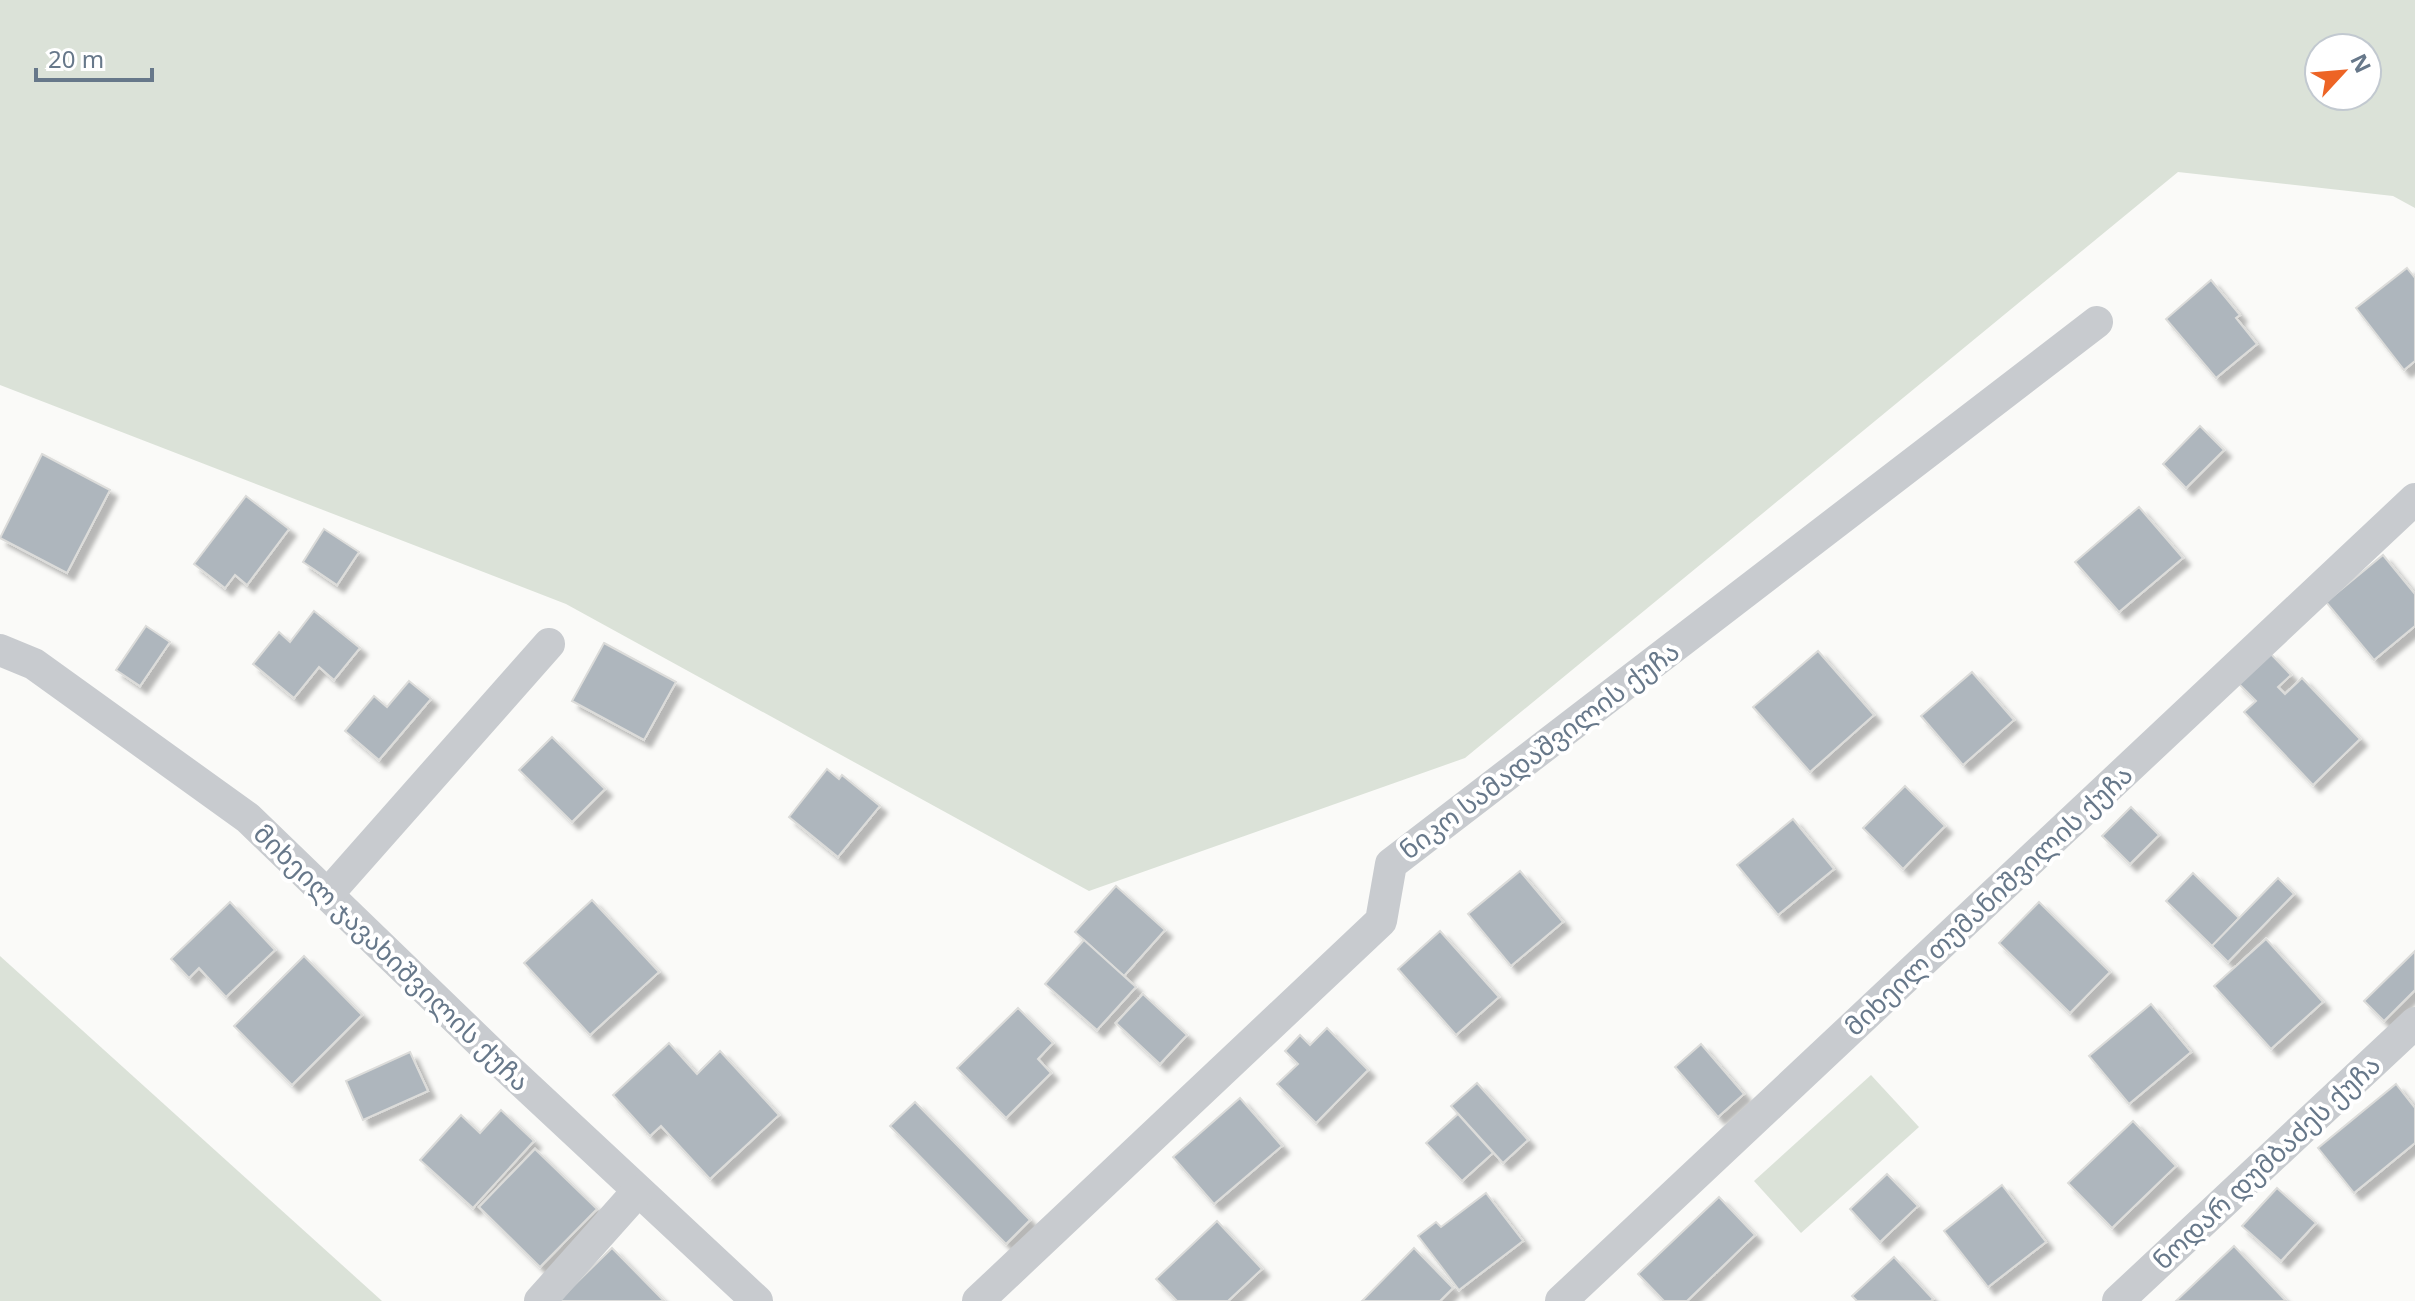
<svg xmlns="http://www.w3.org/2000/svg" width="2415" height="1301" font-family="'Noto Sans','Noto Sans Georgian',sans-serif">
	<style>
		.green { fill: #dbe2d8; fill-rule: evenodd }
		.building { fill: #aeb6bd; stroke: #dcdcda; stroke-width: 2; filter: url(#shadow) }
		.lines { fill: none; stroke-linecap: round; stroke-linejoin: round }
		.street { stroke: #c8cbcf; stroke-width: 32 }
		.labels { text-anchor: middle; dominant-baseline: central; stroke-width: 8; stroke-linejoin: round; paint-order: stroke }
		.street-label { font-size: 26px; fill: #67788a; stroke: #fff }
	</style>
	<defs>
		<filter id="shadow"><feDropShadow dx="7" dy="7" stdDeviation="2" flood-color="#0004"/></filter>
	</defs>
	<rect width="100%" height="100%" fill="#fafaf8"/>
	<g class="green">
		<path d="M 0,0 L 2415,0 L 2415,208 L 2393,196 L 2178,172 L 1465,758 L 1089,891 L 566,604 L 0,385 ZM 2319,48 L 2367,48 L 2367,96 L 2319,96 Z"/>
		<polygon points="0,956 382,1301 0,1301"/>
		<polygon points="1871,1075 1919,1127 1801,1233 1754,1181"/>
	</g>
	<g class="building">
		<polygon points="2407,268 2415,278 2415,361 2404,370 2356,308"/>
		<polygon points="2211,280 2240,315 2236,318 2257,344 2216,378 2166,319"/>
		<polygon points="2200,426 2224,450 2186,488 2163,464"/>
		<polygon points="42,454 110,490 67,573 0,538"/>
		<polygon points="246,496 289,529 247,585 235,575 225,588 194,564"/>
		<polygon points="2139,507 2183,558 2119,612 2075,562"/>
		<polygon points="324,529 359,552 337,585 303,562"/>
		<polygon points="2383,555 2415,594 2415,626 2374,660 2326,602"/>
		<polygon points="314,611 360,648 334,680 319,667 294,698 253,664 279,632 290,642"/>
		<polygon points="146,626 170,642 140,686 116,670"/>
		<polygon points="604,643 676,682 644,740 572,701"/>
		<polygon points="1818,651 1874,715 1810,772 1753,707"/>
		<polygon points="2269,652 2291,675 2278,687 2285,694 2302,678 2360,739 2313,785 2244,712 2256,701 2237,682"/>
		<polygon points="1972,672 2014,720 1963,765 1921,716"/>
		<polygon points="409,681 431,699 379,760 345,731 374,696 387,707"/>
		<polygon points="552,737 605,789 572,822 519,770"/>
		<polygon points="827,769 839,779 842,775 880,806 838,857 789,817"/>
		<polygon points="1905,786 1945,826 1903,869 1863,828"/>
		<polygon points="2131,807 2159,835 2130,864 2102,836"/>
		<polygon points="1793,819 1834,869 1778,915 1737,865"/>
		<polygon points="1520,871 1563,922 1511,966 1468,914"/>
		<polygon points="2193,873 2239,918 2212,946 2166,901"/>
		<polygon points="2278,878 2294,894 2228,962 2212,946"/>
		<polygon points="1116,886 1165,930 1124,976 1075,932"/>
		<polygon points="592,900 659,972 590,1035 524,963"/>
		<polygon points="230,902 275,950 226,997 199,968 189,978 171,959"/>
		<polygon points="2039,902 2110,972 2070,1013 1999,943"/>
		<polygon points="1440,931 1499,997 1456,1035 1398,969"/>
		<polygon points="2266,939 2323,1002 2271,1049 2214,986"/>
		<polygon points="1084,940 1136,987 1097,1030 1045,984"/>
		<polygon points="2415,951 2415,990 2384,1021 2364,1001"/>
		<polygon points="304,956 362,1015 292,1085 234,1026"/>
		<polygon points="1143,994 1187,1035 1160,1064 1116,1023"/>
		<polygon points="2151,1004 2191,1052 2129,1104 2089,1056"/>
		<polygon points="1018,1008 1053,1043 1038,1059 1051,1073 1006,1118 957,1068"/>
		<polygon points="1327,1028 1368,1070 1316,1123 1277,1084 1298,1064 1285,1051 1300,1035 1310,1045"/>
		<polygon points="669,1043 697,1074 720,1051 779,1115 710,1179 661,1126 650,1136 613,1095"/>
		<polygon points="1701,1044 1744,1094 1718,1117 1675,1067"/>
		<polygon points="410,1052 428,1091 363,1120 346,1081"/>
		<polygon points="1477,1083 1528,1140 1503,1163 1451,1106"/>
		<polygon points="2396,1084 2415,1108 2415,1143 2354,1193 2318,1148"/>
		<polygon points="1240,1098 1282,1146 1214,1204 1173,1157"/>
		<polygon points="915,1102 1030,1220 1006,1244 890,1126"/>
		<polygon points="501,1110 534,1141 473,1208 420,1160 461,1115 480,1133"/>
		<polygon points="1458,1114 1493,1153 1462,1181 1426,1143"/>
		<polygon points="2133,1121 2176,1166 2112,1228 2068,1183"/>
		<polygon points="535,1149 597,1209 540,1267 479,1207"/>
		<polygon points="1887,1174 1918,1206 1880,1242 1850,1209"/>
		<polygon points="2002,1185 2046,1242 1988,1287 1944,1231"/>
		<polygon points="2277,1188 2316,1223 2281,1261 2242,1226"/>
		<polygon points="1486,1193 1523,1241 1459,1290 1418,1236 1436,1222 1441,1227"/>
		<polygon points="1719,1197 1755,1235 1687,1301 1664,1301 1638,1274"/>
		<polygon points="1217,1221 1262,1269 1228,1301 1177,1301 1156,1279"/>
		<polygon points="2234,1246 2286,1301 2176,1301"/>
		<polygon points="612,1248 664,1301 558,1301"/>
		<polygon points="1414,1248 1453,1288 1440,1301 1362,1301"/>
		<polygon points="1894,1257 1933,1299 1931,1301 1857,1301 1852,1296"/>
	</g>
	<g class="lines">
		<g class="street">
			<polyline points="0,650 34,664 248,818 508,1069 757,1301"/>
			<polyline points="327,895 549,644"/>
			<polyline points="540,1301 638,1191"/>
			<polyline points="978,1301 1381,921 1391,864 2097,322"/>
			<polyline points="1561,1301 2415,499"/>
			<polyline points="2118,1301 2415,1023"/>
		</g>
	</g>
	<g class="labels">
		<g class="street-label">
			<text transform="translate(1539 750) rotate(-37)">ნიკო სამადაშვილის ქუჩა</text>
			<text transform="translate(1988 900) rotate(-43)">მიხეილ თუმანიშვილის ქუჩა</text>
			<text transform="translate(392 957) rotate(44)">მიხეილ ჯავახიშვილის ქუჩა</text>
			<text transform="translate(2266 1162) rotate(-43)">ნოდარ დუმბაძეს ქუჩა</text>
		</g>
	</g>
	<g transform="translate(2343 72) rotate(64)"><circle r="38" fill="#ffffff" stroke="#c2c9d0" stroke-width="2"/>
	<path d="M0-6L14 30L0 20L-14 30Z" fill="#ed6425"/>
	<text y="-12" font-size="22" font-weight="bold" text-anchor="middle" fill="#67788a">N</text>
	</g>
	<path d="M36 68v12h116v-12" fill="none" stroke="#67788a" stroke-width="4"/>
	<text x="48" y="68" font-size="24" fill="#67788a" stroke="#ffffff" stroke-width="6" paint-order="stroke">20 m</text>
</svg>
